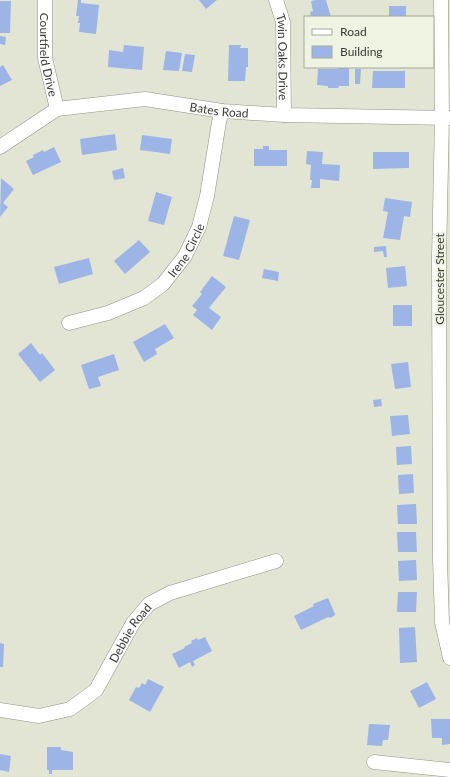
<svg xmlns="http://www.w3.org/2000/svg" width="450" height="777" font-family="Lato,sans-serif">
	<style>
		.building { fill: #9db4e6 }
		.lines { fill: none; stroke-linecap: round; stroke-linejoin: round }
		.street-casing { stroke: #909383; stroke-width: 15 }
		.street { stroke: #fff; stroke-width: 14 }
		.labels { text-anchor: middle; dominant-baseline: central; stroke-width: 4; stroke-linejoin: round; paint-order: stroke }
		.street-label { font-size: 12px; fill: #393b34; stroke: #eff3e1 }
	</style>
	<rect width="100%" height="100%" fill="#e2e5d4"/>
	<g class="building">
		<polygon points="78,0 81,0 81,3 99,5 96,34 79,32 80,23 78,23 79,16 76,16"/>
		<polygon points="199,0 217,0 206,9"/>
		<polygon points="316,0 326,0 331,17 311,17 310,12 313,11 311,1"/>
		<polygon points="0,1 11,1 10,33 0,33"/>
		<rect x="389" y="6" width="17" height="11"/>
		<polygon points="0,36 6,37 5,45 0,44"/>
		<polygon points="124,45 144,47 142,70 108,67 109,50 123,52"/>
		<polygon points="229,45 241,45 240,48 248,48 248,67 246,67 245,81 228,81"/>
		<polygon points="166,51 182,53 179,71 163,70"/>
		<polygon points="185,54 195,55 192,72 182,71"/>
		<polygon points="3,65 12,80 0,86 0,67"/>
		<polygon points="338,67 349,67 349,86 339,86 338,88 328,88 328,86 317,85 318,69 338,69"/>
		<polygon points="355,69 361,69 360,84 355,84"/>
		<polygon points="373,71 405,71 405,88 372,88"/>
		<polygon points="115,134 117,150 82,155 80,139"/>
		<polygon points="142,135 172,139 170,154 140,150"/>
		<polygon points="263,146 269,146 269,150 287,150 287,166 254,166 254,149 263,149"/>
		<polygon points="54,147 61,162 33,175 26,161 34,157 33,155 43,150 44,152"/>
		<polygon points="307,151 323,152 322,164 340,165 339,181 320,179 320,188 311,188 312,180 310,180 311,165 306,164"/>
		<polygon points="373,152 409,152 409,168 373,169"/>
		<polygon points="123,168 125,178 114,180 112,171"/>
		<polygon points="1,178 14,189 3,203 8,207 0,217"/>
		<polygon points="156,192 172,197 164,225 148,221"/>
		<polygon points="385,198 412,202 410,217 404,216 400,240 383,238 388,212 383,211"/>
		<polygon points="234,216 250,220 239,260 223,256"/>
		<polygon points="139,240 150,252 125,274 114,261"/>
		<polygon points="386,246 387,257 384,257 383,251 374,252 374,247"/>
		<polygon points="89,258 93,274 59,284 54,267"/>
		<polygon points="405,266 407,286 388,288 386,268"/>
		<polygon points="264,269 279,272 278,281 262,278"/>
		<polygon points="212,276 226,287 209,308 221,317 212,330 193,315 197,310 192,306 202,294 200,292"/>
		<rect x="393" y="305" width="19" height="21"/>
		<polygon points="165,324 174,338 155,349 157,354 144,362 133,342"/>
		<polygon points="31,343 40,355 42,353 55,370 40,382 18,354"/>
		<polygon points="114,354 119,370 98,377 101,386 89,389 81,365"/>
		<polygon points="408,362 411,387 395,389 391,364"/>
		<polygon points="381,399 382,406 374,407 373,400"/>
		<polygon points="408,415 410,434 392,436 390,416"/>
		<polygon points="411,446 412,464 397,465 396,447"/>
		<polygon points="413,474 414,493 399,494 398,475"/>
		<polygon points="416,504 417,524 398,524 397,505"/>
		<polygon points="397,532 416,532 417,552 398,552"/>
		<polygon points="416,560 417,580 399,581 398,561"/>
		<polygon points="398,592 417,592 416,612 397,612"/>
		<polygon points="328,598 335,614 334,616 330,618 328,617 301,630 294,616 314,606 313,604"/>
		<polygon points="415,627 417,662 400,663 399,628"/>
		<polygon points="205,637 212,651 193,661 195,665 192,667 190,662 179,668 172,654 185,648 184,647 192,643 191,641 197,638 198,640"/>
		<polygon points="0,643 4,644 3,667 0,667"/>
		<polygon points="148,679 164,687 150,712 129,700 136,687 139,688 142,683 145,685"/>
		<polygon points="427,682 436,699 419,708 410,691"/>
		<polygon points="431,719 450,719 450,744 442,745 442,738 432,738"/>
		<polygon points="369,724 390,725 388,740 383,740 382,746 367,745"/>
		<polygon points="47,747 61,747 61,750 73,752 73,770 52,770 52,774 49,774 49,770 47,770"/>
		<polygon points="0,754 11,756 9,772 0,770"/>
	</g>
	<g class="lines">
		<defs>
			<g id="street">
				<path id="s1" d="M 45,0 L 45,58 L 57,109"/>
				<path id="s2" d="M 276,0 L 283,22 L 284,115"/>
				<polyline points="441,0 442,118 439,259 440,559 442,622 450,658"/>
				<path id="s3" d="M 0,147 L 57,109 L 145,99 L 222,111 L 284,115 L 450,118"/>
				<path id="s4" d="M 69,323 L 108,313 L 144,298 L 163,284 L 185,256 L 199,227 L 207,196 L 219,122 L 222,111"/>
				<path id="s5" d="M 0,710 L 39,716 L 70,709 L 96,690 L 133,623 L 149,604 L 170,593 L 276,561"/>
				<polyline points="374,762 450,770"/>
			</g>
		</defs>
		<use href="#street" class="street-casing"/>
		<use href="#street" class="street"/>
	</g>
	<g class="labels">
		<g class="street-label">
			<text stroke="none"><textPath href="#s1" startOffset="55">Courtfield Drive</textPath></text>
			<text stroke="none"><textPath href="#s2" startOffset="58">Twin Oaks Drive</textPath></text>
			<text stroke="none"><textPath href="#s3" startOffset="232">Bates Road</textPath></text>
			<text stroke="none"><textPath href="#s4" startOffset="144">Irene Circle</textPath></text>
			<text transform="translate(439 279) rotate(-90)">Gloucester Street</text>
			<text stroke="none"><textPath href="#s5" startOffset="170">Debbie Road</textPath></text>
		</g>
	</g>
	<rect x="304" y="16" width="130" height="52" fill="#eff3e1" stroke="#a6a99c"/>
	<rect x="312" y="29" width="20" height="6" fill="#ffffff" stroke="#a6a99c"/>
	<text x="340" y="36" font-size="12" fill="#393b34">Road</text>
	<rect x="312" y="46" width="20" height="12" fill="#9db4e6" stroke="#a6a99c"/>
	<text x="340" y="56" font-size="12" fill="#393b34">Building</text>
</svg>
